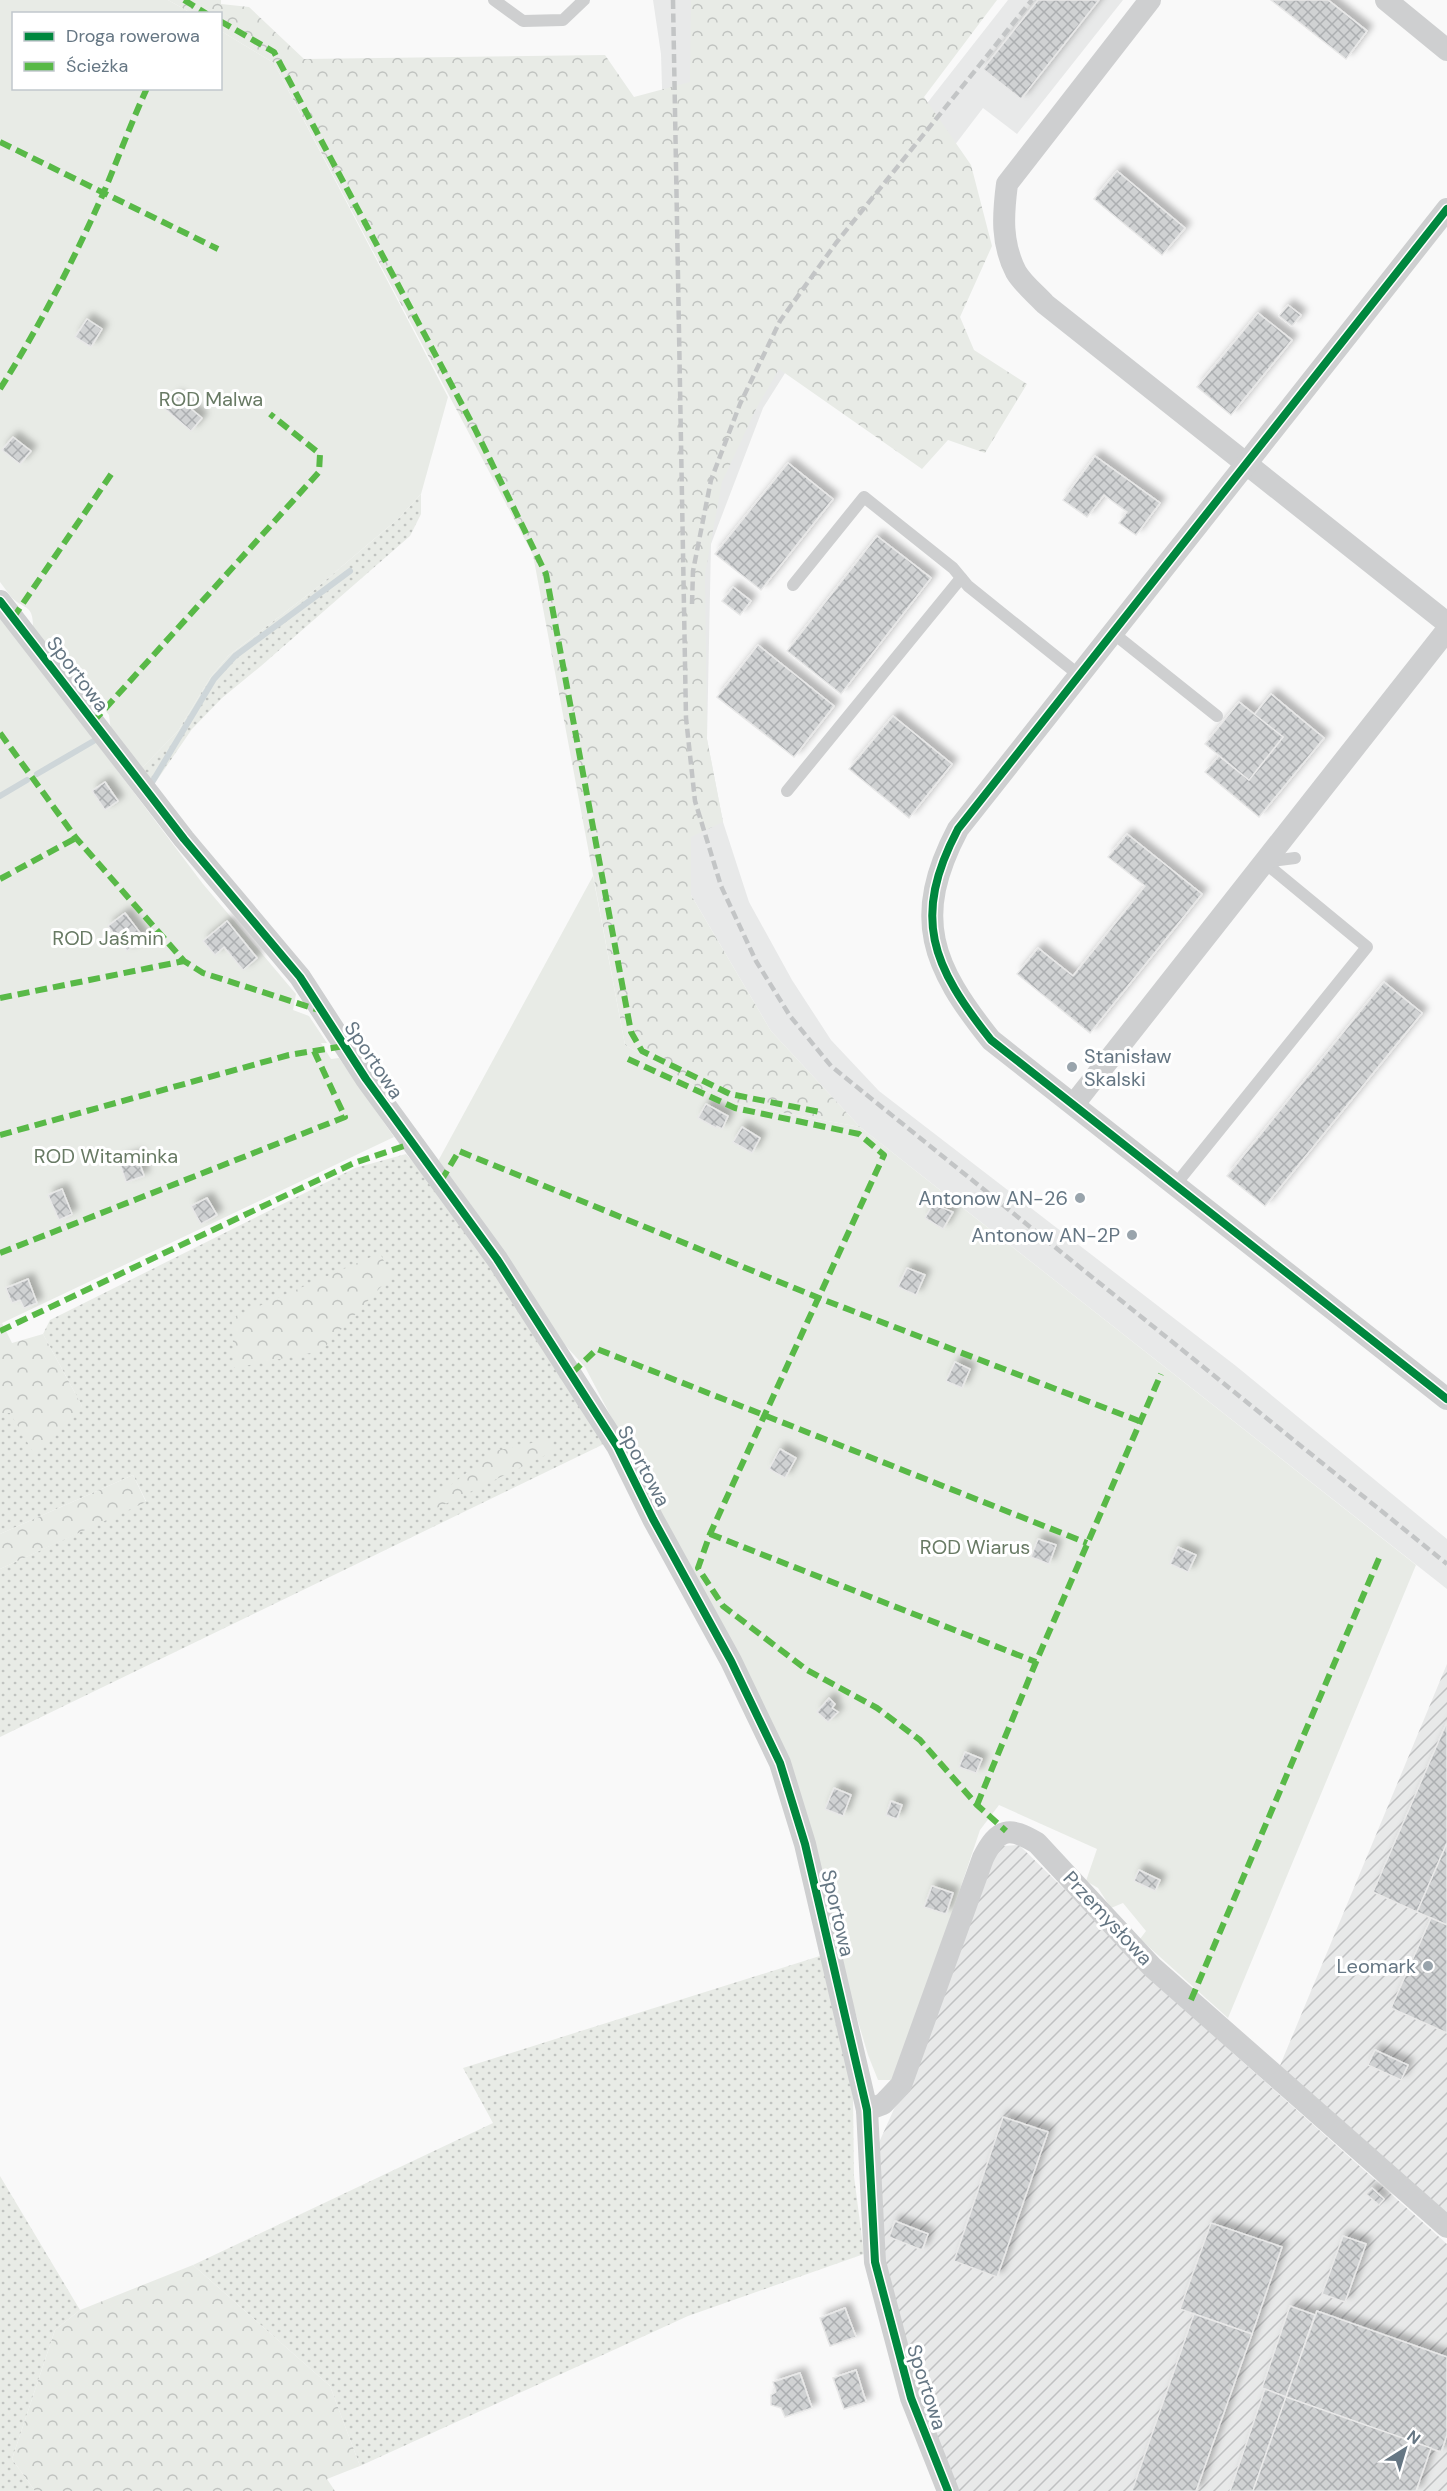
<svg xmlns="http://www.w3.org/2000/svg" width="1447" height="2491" font-family="'DM Sans',sans-serif">
	<style>
		.built { fill: #e8e9e9 }
		.industrial { fill: url(#industrial-furrows) }
		.grass { fill: url(#grass-dots) }
		.forest { fill: url(#forest-crowns) }
		.garden { fill: #e8ebe6 }
		.lines { fill: none; stroke-linecap: round; stroke-linejoin: round }
		.stream { stroke: #ced6d9; stroke-width: 6 }
		.building { fill: url(#building-cross-hatch); stroke: #e8e8e8; stroke-width: 1.5; filter: url(#shadow) }
		.lane { stroke: #cecfd0; stroke-width: 12 }
		.street { stroke: #cecfd0; stroke-width: 22 }
		.rail { stroke: #c3c5c6; stroke-width: 4.5; stroke-dasharray: 9 4.5; stroke-linecap: butt }
		.quiet { stroke: #58b947; stroke-width: 6; stroke-dasharray: 12 6; stroke-linecap: butt }
		.cycleway-casing { stroke: #fff; stroke-width: 11 }
		.cycleway { stroke: #00873e; stroke-width: 8 }
		.poi-dot { fill: #99a4ac; stroke: #fff; stroke-width: 2 }
		.labels { text-anchor: middle; dominant-baseline: central; stroke-width: 6; stroke-linejoin: round; paint-order: stroke }
		.park-label { font-size: 20px; fill: #687a64; stroke: #fff }
		.street-label { font-size: 20px; fill: #657683; stroke: #fff }
		.poi-label { font-size: 20px; fill: #657683; stroke: #fff; text-anchor: end }
	</style>
	<defs>
		<pattern id="industrial-furrows" width="10" height="10" patternUnits="userSpaceOnUse" patternTransform="scale(1.5)"><rect width="10" height="10" fill="#e8e9e9"/><path d="M-1 1l2-2M0 10L10 0M9 11l2-2" fill="none" stroke="#c0c1c2"/></pattern>
		<pattern id="grass-dots" width="8" height="8" patternUnits="userSpaceOnUse" patternTransform="scale(1.5)"><rect width="8" height="8" fill="#e8ebe6"/><path d="M2 2h.1M6 6h.1" fill="none" stroke="#c0c3c0" stroke-width="1.8" stroke-linecap="round"/></pattern>
		<pattern id="forest-crowns" width="20" height="18" patternUnits="userSpaceOnUse" patternTransform="scale(1.5)"><rect width="20" height="18" fill="#e8ebe6"/><path d="M2 6a3 3 0 1 1 6 0M12 15a3 3 0 1 1 6 0" fill="none" stroke="#c0c3c0"/></pattern>
		<pattern id="building-cross-hatch" width="8" height="8" patternUnits="userSpaceOnUse" patternTransform="scale(1.5)"><rect width="8" height="8" fill="#d0d2d3"/><path d="M0 0l8 8M0 8l8-8" fill="none" stroke="#acafb1"/></pattern>
		<filter id="shadow"><feDropShadow dx="5.5" dy="-5.5" stdDeviation="3" flood-color="#0004"/></filter>
	</defs>
	<rect width="100%" height="100%" fill="#f9f9f9"/>
	<polygon class="built" points="653,0 691,0 702,441 845,208 1008,0 1123,0 1017,134 983,108 804,343 763,408 711,544 707,739 723,822 749,902 792,980 831,1040 879,1091 1236,1366 1447,1539 1447,1589 860,1127 771,1031 691,895 671,632 662,87 661,54"/>
	<g class="industrial">
		<polygon points="1447,1664 1447,2216 1279,2068"/>
		<polygon points="1019,1845 1235,2055 1447,2244 1447,2491 956,2491 910,2375 880,2259 877,2147 894,2109 908,2089 988,1861 1002,1846"/>
	</g>
	<g class="grass">
		<polygon points="421,494 421,514 410,536 261,666 222,698 192,729 153,786 140,770 178,731 210,678 228,656 314,590 399,518"/>
		<polygon points="406,1154 451,1206 606,1443 0,1737 0,1569 146,1501 133,1475 0,1534 0,1413 82,1406 43,1334 50,1320 355,1168"/>
		<polygon points="823,1955 853,2098 854,2176 864,2254 688,2316 360,2466 330,2386 193,2265 493,2123 463,2068"/>
		<polygon points="0,2176 80,2310 55,2330 12,2459 35,2491 0,2491"/>
	</g>
	<g class="forest">
		<polygon points="168,0 221,0 221,4 249,7 304,59 605,55 634,97 690,82 691,0 997,0 924,97 971,165 992,246 960,317 974,350 1027,384 985,453 948,440 922,469 779,369 756,409 722,482 705,574 707,739 723,822 691,837 691,895 771,1031 860,1127 737,1104 702,1090 625,1045 533,555 274,63 221,31 220,14 191,13"/>
		<polygon points="380,1253 391,1276 321,1351 234,1368 232,1318"/>
		<polygon points="2,1323 12,1343 43,1334 82,1406 33,1452 10,1413 0,1413 0,1324"/>
		<polygon points="545,1440 554,1451 433,1510 430,1501 495,1451"/>
		<polygon points="133,1475 146,1502 0,1569 0,1534"/>
		<polygon points="193,2265 330,2386 360,2466 327,2479 335,2491 35,2491 12,2459 55,2330 80,2310"/>
	</g>
	<g class="garden">
		<path d="M 0,0 L 168,0 L 191,13 L 14,14 L 14,88 L 220,88 L 221,31 L 274,63 L 448,397 L 421,494 L 399,518 L 314,590 L 228,656 L 210,678 L 178,731 L 140,770 L 111,731 L 109,715 L 101,705 L 92,704 L 33,627 C 33,604 25,610 12,598 C 8,593 4,587 0,582 Z"/>
		<polygon points="0,615 203,884 296,994 293,1010 309,1016 327,1043 321,1043 331,1059 339,1058 394,1137 0,1324"/>
		<polygon points="593,876 625,1045 702,1090 737,1104 860,1127 1416,1565 1228,2018 1140,1939 1146,1931 1123,1903 1111,1908 1098,1888 1086,1881 1097,1849 999,1805 980,1830 900,2067 892,2080 878,2080 868,2055 839,1957 807,1819 706,1597 585,1367 565,1345 437,1163"/>
	</g>
	<g class="lines">
		<g class="stream">
			<polyline points="37,774 97,739 100,743"/>
			<polyline points="151,784 214,679 235,656 350,571"/>
			<polyline points="0,796 27,780"/>
		</g>
	</g>
	<g class="building">
		<polygon points="1038,0 1099,0 1021,99 983,69"/>
		<polygon points="1271,0 1328,0 1367,31 1346,59"/>
		<polygon points="1117,171 1185,228 1162,255 1094,199"/>
		<polygon points="1288,305 1301,315 1292,326 1279,316"/>
		<polygon points="1258,313 1292,340 1231,415 1197,387"/>
		<polygon points="87,319 102,329 91,347 75,337"/>
		<polygon points="176,396 202,418 191,431 165,409"/>
		<polygon points="13,437 31,451 20,464 2,450"/>
		<polygon points="1095,456 1160,503 1136,535 1119,523 1127,512 1104,495 1087,517 1063,500"/>
		<polygon points="788,463 833,499 761,590 715,554"/>
		<polygon points="877,536 931,578 841,694 787,651"/>
		<polygon points="733,587 751,601 740,615 722,601"/>
		<polygon points="758,645 834,706 794,757 717,697"/>
		<polygon points="1271,694 1324,738 1259,817 1205,772 1219,756 1249,780 1283,737 1254,715"/>
		<polygon points="1239,702 1283,737 1249,780 1205,744"/>
		<polygon points="893,716 952,764 909,818 849,769"/>
		<polygon points="105,782 118,801 105,810 92,791"/>
		<polygon points="1127,834 1202,894 1090,1033 1017,974 1038,948 1073,976 1145,886 1108,857"/>
		<polygon points="125,913 144,938 127,951 108,926"/>
		<polygon points="227,921 257,958 243,970 224,947 215,955 203,941"/>
		<polygon points="1384,982 1422,1013 1265,1206 1227,1176"/>
		<polygon points="706,1104 728,1116 722,1129 717,1126 716,1128 698,1118"/>
		<polygon points="742,1127 760,1138 752,1153 733,1142"/>
		<polygon points="137,1155 144,1176 126,1182 119,1161"/>
		<polygon points="62,1189 72,1214 59,1220 48,1195"/>
		<polygon points="207,1198 217,1215 201,1224 191,1206"/>
		<polygon points="933,1204 953,1212 943,1229 925,1218"/>
		<polygon points="907,1268 925,1275 916,1295 898,1287"/>
		<polygon points="28,1279 37,1303 24,1308 20,1300 12,1303 6,1288"/>
		<polygon points="955,1362 970,1369 962,1388 946,1381"/>
		<polygon points="780,1449 796,1458 785,1478 769,1469"/>
		<polygon points="1038,1539 1056,1545 1049,1564 1031,1557"/>
		<polygon points="1178,1547 1196,1555 1188,1572 1170,1564"/>
		<polygon points="829,1698 835,1704 832,1708 838,1712 828,1722 817,1712"/>
		<polygon points="1447,1722 1447,1843 1417,1912 1373,1892"/>
		<polygon points="965,1752 982,1759 976,1773 959,1767"/>
		<polygon points="834,1788 851,1795 843,1816 825,1809"/>
		<polygon points="891,1801 902,1805 897,1819 886,1815"/>
		<polygon points="1447,1843 1447,1925 1417,1912"/>
		<polygon points="1139,1870 1160,1880 1155,1891 1134,1881"/>
		<polygon points="932,1886 953,1893 946,1914 924,1907"/>
		<polygon points="1431,1918 1447,1925 1447,2033 1391,2008"/>
		<polygon points="1375,2050 1408,2065 1401,2080 1368,2065"/>
		<polygon points="1003,2117 1048,2132 997,2277 954,2261"/>
		<polygon points="1372,2188 1384,2199 1379,2205 1366,2194"/>
		<polygon points="895,2221 928,2234 922,2250 889,2237"/>
		<polygon points="1211,2223 1282,2247 1252,2334 1180,2309"/>
		<polygon points="1343,2236 1366,2244 1345,2302 1322,2294"/>
		<polygon points="1290,2306 1315,2315 1286,2397 1262,2388"/>
		<polygon points="845,2308 856,2337 830,2346 820,2318"/>
		<polygon points="1317,2311 1447,2357 1447,2435 1441,2452 1286,2397"/>
		<polygon points="1194,2314 1252,2334 1196,2491 1132,2491"/>
		<polygon points="856,2370 866,2402 844,2409 833,2378"/>
		<polygon points="800,2373 812,2408 785,2417 781,2408 771,2405 771,2395 776,2392 773,2382"/>
		<polygon points="1265,2389 1286,2397 1253,2491 1230,2491"/>
		<polygon points="1286,2397 1431,2448 1416,2491 1253,2491"/>
	</g>
	<g class="lines">
		<g class="lane">
			<polyline points="494,0 523,21 563,20 584,0"/>
			<polyline points="793,585 864,497 953,568 968,586 1079,675"/>
			<polyline points="1113,633 1217,716"/>
			<polyline points="787,791 961,578"/>
			<polyline points="1176,1184 1367,947 1264,862 1295,858"/>
		</g>
		<g class="street">
			<path d="M 1150,0 L 1007,184 C 1003,215 1001,243 1016,272 C 1023,284 1036,294 1045,304 L 1447,623"/>
			<polyline points="1386,0 1447,50"/>
			<path d="M 1447,209 L 958,829 C 911,918 932,966 991,1040 L 1447,1399"/>
			<polyline points="0,601 184,839 300,977 366,1079 497,1259 617,1446 653,1519 731,1661 780,1763 805,1844 867,2110 875,2262 911,2398 948,2491"/>
			<polyline points="1074,1104 1447,630"/>
			<path d="M 867,2110 L 883,2104 L 901,2085 L 983,1858 C 998,1828 1009,1826 1037,1843 L 1152,1967 L 1447,2227"/>
		</g>
		<g class="rail">
			<polyline points="673,0 686,718 695,801 721,886 756,961 790,1016 831,1066 1447,1564"/>
			<polyline points="692,604 693,571 711,480 740,404 780,321 836,243 1032,0"/>
		</g>
		<g class="quiet">
			<polyline points="184,0 207,14"/>
			<polyline points="220,21 274,52 475,429 546,574 631,1032 642,1051 730,1094 820,1112"/>
			<polyline points="0,142 218,249"/>
			<path d="M 0,389 C 39,327 73,262 103,194 C 118,159 131,123 147,88"/>
			<polyline points="13,618 112,473"/>
			<polyline points="93,722 319,472 320,454 270,414"/>
			<polyline points="0,733 76,838 184,961 203,973 322,1011"/>
			<polyline points="0,879 76,838"/>
			<polyline points="0,998 184,961"/>
			<polyline points="628,1059 735,1108 859,1134 884,1155 710,1534 698,1568 723,1606 807,1670 877,1708 920,1740 977,1805 1006,1831"/>
			<polyline points="0,1135 289,1055 344,1046"/>
			<polyline points="441,1181 459,1151 819,1298 1139,1421"/>
			<polyline points="0,1253 345,1117 314,1051"/>
			<polyline points="0,1331 354,1163 413,1143"/>
			<polyline points="572,1373 597,1349 1087,1543"/>
			<polyline points="710,1534 1036,1662"/>
			<polyline points="977,1805 1036,1662 1161,1374"/>
			<polyline points="1191,2000 1380,1556"/>
		</g>
		<defs>
			<g id="cycleway">
				<path d="M 1447,209 L 958,829 C 911,918 932,966 991,1040 L 1447,1399"/>
				<polyline points="0,601 184,839 300,977 366,1079 497,1259 617,1446 653,1519 731,1661 780,1763 805,1844 867,2110 875,2262 911,2398 948,2491"/>
			</g>
		</defs>
		<use href="#cycleway" class="cycleway-casing"/>
		<use href="#cycleway" class="cycleway"/>
	</g>
	<g class="poi-dot">
		<circle cx="1072" cy="1067" r="6"/>
		<circle cx="1080" cy="1198" r="6"/>
		<circle cx="1132" cy="1235" r="6"/>
		<circle cx="1428" cy="1966" r="6"/>
	</g>
	<g class="labels">
		<g class="park-label">
			<text x="211" y="399">ROD Malwa</text>
			<text x="108" y="938">ROD Jaśmin</text>
			<text x="106" y="1156">ROD Witaminka</text>
			<text x="975" y="1547">ROD Wiarus</text>
		</g>
		<g class="street-label">
			<text transform="translate(78 674) rotate(53)">Sportowa</text>
			<text transform="translate(374 1060) rotate(56)">Sportowa</text>
			<text transform="translate(644 1466) rotate(62)">Sportowa</text>
			<text transform="translate(838 1913) rotate(77)">Sportowa</text>
			<text transform="translate(1108 1918) rotate(47)">Przemysłowa</text>
			<text transform="translate(927 2387) rotate(72)">Sportowa</text>
		</g>
		<g class="poi-label">
			<text x="1084" y="1056" text-anchor="start">Stanisław<tspan x="1084" dy="23">Skalski</tspan></text>
			<text x="1068" y="1198">Antonow AN-26</text>
			<text x="1120" y="1235">Antonow AN-2P</text>
			<text x="1416" y="1966">Leomark</text>
		</g>
	</g>
	<rect x="12" y="12" width="210" height="78" fill="#ffffff" stroke="#c1c8cd" stroke-width="1.5"/>
	<rect x="24" y="32" width="30" height="9" fill="#00873e" stroke="#c1c8cd" stroke-width="1.5"/>
	<text x="66" y="42" font-size="18" fill="#657683">Droga rowerowa</text>
	<rect x="24" y="62" width="30" height="9" fill="#58b947" stroke="#c1c8cd" stroke-width="1.5"/>
	<text x="66" y="72" font-size="18" fill="#657683">Ścieżka</text>
	<g transform="translate(1405 2449) rotate(37)" stroke="#ffffff" stroke-width="4.5" paint-order="stroke">
	<path d="M0-4.5L10 22L0 15L-10 22Z" fill="#657683"/>
	<text y="-9" font-size="16" font-weight="bold" text-anchor="middle" fill="#657683">N</text>
	</g>
</svg>
